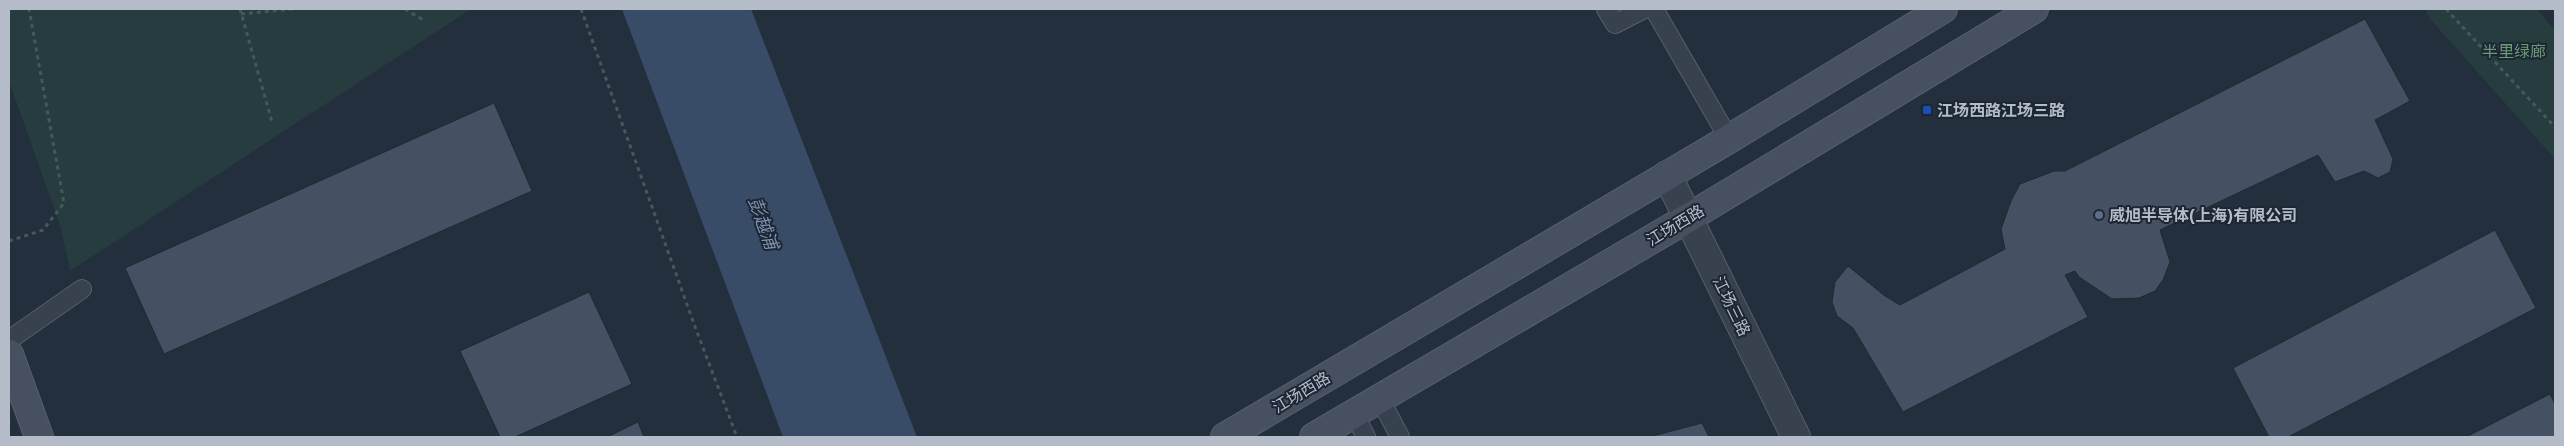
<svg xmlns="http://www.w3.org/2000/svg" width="2564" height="446" font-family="'Golos Text','Noto Sans SC',sans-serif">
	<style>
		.green { fill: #263c3f }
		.water { fill: #394c67 }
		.building { fill: #455162; stroke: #1f2835 }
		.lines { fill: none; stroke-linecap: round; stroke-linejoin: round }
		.lane-casing { stroke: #565f6c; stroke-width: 20 }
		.street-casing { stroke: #565f6c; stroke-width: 30 }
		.secondary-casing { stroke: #565f6c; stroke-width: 30 }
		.path { stroke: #44595c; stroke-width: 3; stroke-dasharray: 4 4; stroke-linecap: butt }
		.lane { stroke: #38414e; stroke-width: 18 }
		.street { stroke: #38414e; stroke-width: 28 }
		.secondary { stroke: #465061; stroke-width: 28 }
		.transit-dot { fill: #1a4fb4; stroke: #1d2633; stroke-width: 2 }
		.service-dot { fill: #5c6f8a; stroke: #1d2633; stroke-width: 2 }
		.labels { text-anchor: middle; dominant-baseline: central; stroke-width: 4; stroke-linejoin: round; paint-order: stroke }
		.park-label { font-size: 16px; fill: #6b9a76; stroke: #1d2633 }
		.poi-label { font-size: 16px; font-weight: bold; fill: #b4bcc9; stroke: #1d2633; text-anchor: start }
		.street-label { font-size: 16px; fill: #b4bcc9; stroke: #1d2633 }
		.water-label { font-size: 18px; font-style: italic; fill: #7c92b1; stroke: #1d2633 }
	</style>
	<rect width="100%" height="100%" fill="#242f3e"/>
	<g class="green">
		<polygon points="9,9 471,9 70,271 61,228 9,81"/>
		<polygon points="2425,9 2536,9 2555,30 2555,159 2431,20"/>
	</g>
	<polygon class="water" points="622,9 751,9 917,437 783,437"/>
	<g class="building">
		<polygon points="2365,19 2410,101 2375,120 2393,159 2390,172 2378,178 2364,171 2335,182 2318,155 2160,230 2170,262 2163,280 2155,291 2139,298 2112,299 2079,277 2075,271 2065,275 2088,317 1903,412 1853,328 1837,316 1832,302 1835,282 1848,266 1885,296 1900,305 2005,249 2001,229 2011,201 2020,184 2054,171 2065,171"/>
		<polygon points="494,103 532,191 164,354 125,268"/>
		<polygon points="2495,230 2536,308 2288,437 2269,437 2233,368"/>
		<polygon points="589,292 632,384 515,437 500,437 460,351"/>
		<polygon points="2550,394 2555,404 2555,437 2466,437"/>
		<polygon points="638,422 644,437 607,437"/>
		<polygon points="1702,423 1709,437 1649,437"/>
	</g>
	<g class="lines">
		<defs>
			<g id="lane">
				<polyline points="1606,9 1615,24 1644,9"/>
				<polyline points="1654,9 1729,139"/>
				<polyline points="9,340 82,289"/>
				<polyline points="1380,399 1400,437"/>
				<polyline points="1354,414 1366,437"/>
			</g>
			<polyline id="street" points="1667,175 1796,437"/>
			<g id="secondary">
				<polyline points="9,354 39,437"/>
				<polyline points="1225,437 1729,139 1943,9"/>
				<polyline points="1314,437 1688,218 2034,9"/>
			</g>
		</defs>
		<use href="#lane" class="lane-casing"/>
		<use href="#street" class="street-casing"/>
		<use href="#secondary" class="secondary-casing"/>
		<g class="path">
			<polyline points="240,9 272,122"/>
			<polyline points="405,9 425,21"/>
			<polyline points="581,9 694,324 737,437"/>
			<polyline points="2446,9 2555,127"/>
			<polyline points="241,14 293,9"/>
			<polyline points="9,241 43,230 64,203 29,9"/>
		</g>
		<use href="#lane" class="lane"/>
		<use href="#street" class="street"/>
		<use href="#secondary" class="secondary"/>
	</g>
	<rect class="transit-dot" x="1922" y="105" width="10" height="10" rx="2.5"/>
	<circle class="service-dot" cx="2099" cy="215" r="5"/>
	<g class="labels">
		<g class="park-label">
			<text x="2514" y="51">半里绿廊</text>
		</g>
		<g class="poi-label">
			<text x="1937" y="110">江场西路江场三路</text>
			<text x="2109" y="215">威旭半导体(上海)有限公司</text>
		</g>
		<g class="street-label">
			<text transform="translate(1675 225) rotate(-31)">江场西路</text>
			<text transform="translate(1732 306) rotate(64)">江场三路</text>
			<text transform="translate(1301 392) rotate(-31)">江场西路</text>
		</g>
		<g class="water-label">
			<text transform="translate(764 223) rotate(70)">彭越浦</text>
		</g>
	</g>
	<rect width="2564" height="446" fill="none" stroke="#b4bcc9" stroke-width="20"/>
</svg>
